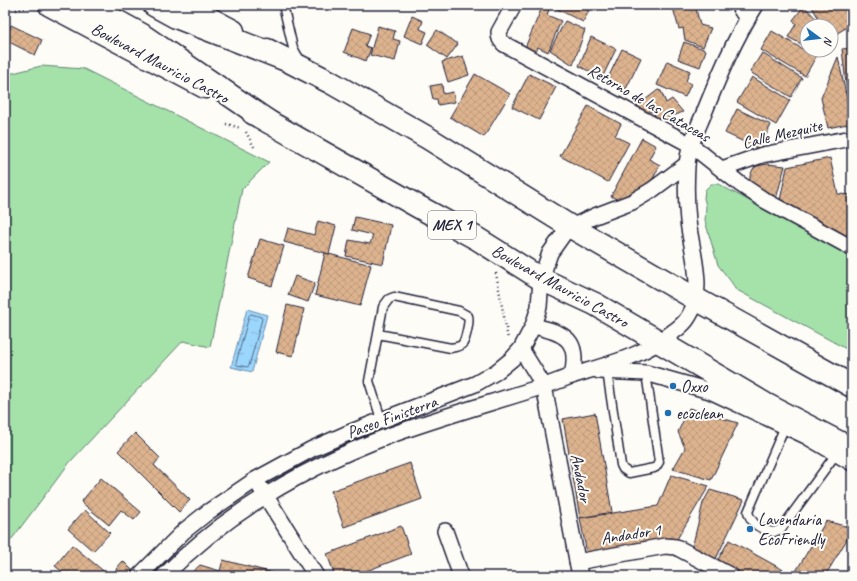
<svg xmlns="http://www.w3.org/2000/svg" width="857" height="581" font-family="Caveat,sans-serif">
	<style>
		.grass { fill: #a4e2aa; stroke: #638272 }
		.water { fill: url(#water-ripples); stroke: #6b8eaf }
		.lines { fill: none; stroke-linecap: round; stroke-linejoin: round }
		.shore { stroke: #526a88; stroke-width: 1 }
		.building { fill: url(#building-cross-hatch); stroke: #22223b }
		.lane-casing { stroke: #22223b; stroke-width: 11 }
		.street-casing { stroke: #22223b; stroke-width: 18 }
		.primary-casing { stroke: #22223b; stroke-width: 25 }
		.highway-casing { stroke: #22223b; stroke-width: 25 }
		.path { stroke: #22223b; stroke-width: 2.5; stroke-dasharray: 1 3; stroke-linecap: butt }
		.lane { stroke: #fdfcf7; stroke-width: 8 }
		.street { stroke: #fdfcf7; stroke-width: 15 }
		.primary { stroke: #fdfcf7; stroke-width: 22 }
		.highway { stroke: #fdfcf7; stroke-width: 22 }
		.poi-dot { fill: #1f6fb2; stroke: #fdfcf7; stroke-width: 1.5 }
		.labels { text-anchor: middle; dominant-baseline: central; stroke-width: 4; stroke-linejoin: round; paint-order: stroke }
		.shield { fill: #fdfcf7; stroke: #646373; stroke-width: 1 }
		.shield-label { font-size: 16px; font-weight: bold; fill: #22223b }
		.street-label { font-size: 17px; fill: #22223b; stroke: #fdfcf7 }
		.poi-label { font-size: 17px; fill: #22223b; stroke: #fdfcf7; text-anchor: start }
	</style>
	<defs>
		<pattern id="water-ripples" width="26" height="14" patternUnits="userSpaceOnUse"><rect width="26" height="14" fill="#9bd6fc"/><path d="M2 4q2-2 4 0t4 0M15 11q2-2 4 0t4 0" fill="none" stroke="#85b7d9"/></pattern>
		<pattern id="building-cross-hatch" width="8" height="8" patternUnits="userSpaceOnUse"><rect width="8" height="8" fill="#ddb38e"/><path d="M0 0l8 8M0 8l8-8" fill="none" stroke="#bd9a7b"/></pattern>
	</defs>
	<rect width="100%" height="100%" fill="#fdfcf7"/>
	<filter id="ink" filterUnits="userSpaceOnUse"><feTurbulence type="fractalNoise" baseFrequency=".025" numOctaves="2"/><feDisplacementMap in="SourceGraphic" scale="8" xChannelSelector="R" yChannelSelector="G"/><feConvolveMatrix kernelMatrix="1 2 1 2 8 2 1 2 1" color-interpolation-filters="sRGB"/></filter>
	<g filter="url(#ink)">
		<g class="grass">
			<polygon points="41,66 84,69 269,162 242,189 210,347 183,341 70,462 5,548 5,75"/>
			<polygon points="711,184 718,184 852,256 852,352 735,289 732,283 718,265 705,221 706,206 704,198 705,190"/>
		</g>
		<polygon class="water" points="247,309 267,315 252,372 231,367"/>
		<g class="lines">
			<polygon class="shore" points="251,314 261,317 262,319 249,366 247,367 237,365 236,363 249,316"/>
		</g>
		<g class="building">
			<polygon points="543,5 550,7 547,15 561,21 548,52 538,47 535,55 524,50"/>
			<polygon points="549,5 580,5 589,11 583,22"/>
			<polygon points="678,5 695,5 700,25 711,28 703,47 685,40 683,28 679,29 673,8"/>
			<polygon points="811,5 844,5 852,19 852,24 831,37 831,26 823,26"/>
			<polygon points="804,6 822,25 807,26 807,47 788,37 796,24 793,20"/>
			<polygon points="412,16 423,21 420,29 427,32 422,44 404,36"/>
			<polygon points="565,21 585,30 573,65 550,50"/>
			<polygon points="11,25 42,40 35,55 5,40"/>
			<polygon points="378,26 395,31 393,39 400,41 395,61 370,55"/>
			<polygon points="353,28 370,34 365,46 371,48 366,61 344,52"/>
			<polygon points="437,30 458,44 447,59 427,45"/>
			<polygon points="772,31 816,57 805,76 761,50"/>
			<polygon points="591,37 616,49 602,78 579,66"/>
			<polygon points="684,42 706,50 700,67 678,59"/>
			<polygon points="852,48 852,93 847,93 842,49"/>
			<polygon points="622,49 641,58 626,89 607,80"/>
			<polygon points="762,53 802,78 791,97 750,72"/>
			<polygon points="463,56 469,75 448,82 442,62"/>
			<polygon points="838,57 852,123 828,128 821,98"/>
			<polygon points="667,61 690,71 686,81 691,84 685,97 657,85"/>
			<polygon points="475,74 510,94 484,137 450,117"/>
			<polygon points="529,74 556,87 539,120 512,107"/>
			<polygon points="752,77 790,100 776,125 737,102"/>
			<polygon points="442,84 443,94 453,92 455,102 438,105 437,99 433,99 430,86"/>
			<polygon points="658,90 661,91 666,103 672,99 683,112 658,122 653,111 642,114 637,106"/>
			<polygon points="588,106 621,124 615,136 629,143 608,182 560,156"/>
			<polygon points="737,109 771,125 759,149 725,133"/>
			<polygon points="642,138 656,146 649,159 660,165 648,188 642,187 632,199 621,202 611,196"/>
			<polygon points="830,158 838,194 852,195 852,245 779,205 787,167"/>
			<polygon points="767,164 785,166 776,199 750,182 750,176 753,169 757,166"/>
			<polygon points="355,217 391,225 383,264 346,256 349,240 370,244 373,235 352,230"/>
			<polygon points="318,221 336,226 329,254 284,242 288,228 314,235"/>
			<polygon points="260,239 284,246 272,286 248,278"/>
			<polygon points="325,253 371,265 360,306 315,295"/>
			<polygon points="295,276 315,283 308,302 288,295"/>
			<polygon points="287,305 304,309 293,356 276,352"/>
			<polygon points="689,408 738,423 711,480 673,469 685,448 678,432"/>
			<polygon points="595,413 612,512 580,518 563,419"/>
			<polygon points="135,433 160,458 154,465 190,500 179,512 118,451"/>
			<polygon points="410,463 422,499 344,527 331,491"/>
			<polygon points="671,475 709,486 674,544 588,559 580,518 658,506"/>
			<polygon points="101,478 141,512 134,520 121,510 109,525 81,502"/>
			<polygon points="710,490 744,500 713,565 691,552 703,503"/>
			<polygon points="85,510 110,533 93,551 68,529"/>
			<polygon points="826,521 852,528 852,531 825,576 793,576"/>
			<polygon points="401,526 411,554 353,576 335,576 327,554"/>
			<polygon points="729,540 787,572 785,576 734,576 715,565"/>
			<polygon points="72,545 107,574 106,576 68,576 55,566"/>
			<polygon points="223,560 281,575 280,576 188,576 200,565 220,571"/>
			<polygon points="123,561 133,571 128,576 124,576 116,569"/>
		</g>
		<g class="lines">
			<defs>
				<g id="lane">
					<polyline points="283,5 293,48 300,60"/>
					<path d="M 378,334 L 451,348 C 455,347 461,347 463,343 C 466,338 470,320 468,316 L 459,311 L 394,297 L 389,299 L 383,307 L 369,381 L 381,419"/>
					<polyline points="607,371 621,465 623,469 629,473 654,468 656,467 659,462 646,373"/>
					<path d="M 785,426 L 748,512 C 751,524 762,530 774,532 L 781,529 L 836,454"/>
				</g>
				<g id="street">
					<path d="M 514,5 L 499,32 C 499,38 500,40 504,44 L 691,145 L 740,184 L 764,200 L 852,248"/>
					<polyline points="738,5 747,19"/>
					<polyline points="722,169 762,155 852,138"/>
					<path d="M 533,326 C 566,333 580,340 572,376"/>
					<polyline points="521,349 544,386 580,576"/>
					<polyline points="599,371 646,373 710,391 806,436 852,463"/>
					<polyline points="260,487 316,576"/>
					<polyline points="445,531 461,576"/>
					<polyline points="577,562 665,546 676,547 731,576"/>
					<polyline points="139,576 184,531 208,512 255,480 312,449 346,434 475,384 496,372 512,359 521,349 533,326 539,307 541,279 550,253 565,232 571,227 595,216 632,202 652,190 687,164"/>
					<path d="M 164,576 C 227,512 308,466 391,435 C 440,417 491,403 541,387 C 551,384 561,380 571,376 C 606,365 644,356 673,332 C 679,328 685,323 689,316 C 706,291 691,249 688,221 C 686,203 686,184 687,166 C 688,147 697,130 704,113 C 719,76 734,39 756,5"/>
				</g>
				<g id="primary">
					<polyline points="50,5 205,87"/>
					<polyline points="184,5 233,31"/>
					<polyline points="267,50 330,82 428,138 571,227 696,299 852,386"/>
					<polyline points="253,113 419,207 476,238 541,279 595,304 765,404 852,449"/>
				</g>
				<g id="highway">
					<polyline points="87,5 142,35 269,122"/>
					<polyline points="154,5 176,17 284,59"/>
				</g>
			</defs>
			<use href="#lane" class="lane-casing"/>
			<use href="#street" class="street-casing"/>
			<use href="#primary" class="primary-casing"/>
			<use href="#highway" class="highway-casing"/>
			<g class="path">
				<polyline points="16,10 33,6"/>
				<polyline points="226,124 241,128"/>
				<polyline points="246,132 254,147"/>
				<polyline points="496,273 508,339"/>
			</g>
			<use href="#lane" class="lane"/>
			<use href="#street" class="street"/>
			<use href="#primary" class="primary"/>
			<use href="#highway" class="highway"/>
		</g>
	</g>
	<g class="poi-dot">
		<circle cx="673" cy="386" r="4"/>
		<circle cx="668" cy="413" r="4"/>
		<circle cx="750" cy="529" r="4"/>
	</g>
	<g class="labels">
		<rect class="shield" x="428" y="211" width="48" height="28" rx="3"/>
		<g class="shield-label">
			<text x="452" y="225">MEX 1</text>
		</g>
		<g class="street-label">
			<text transform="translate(160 63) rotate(28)">Boulevard Mauricio Castro</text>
			<text transform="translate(649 103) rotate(30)">Retorno de las Cataceas</text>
			<text transform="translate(782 134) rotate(-13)">Calle Mezquite</text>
			<text transform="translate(560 286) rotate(29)">Boulevard Mauricio Castro</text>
			<text transform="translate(392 417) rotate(-20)">Paseo Finisterra</text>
			<text transform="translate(581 478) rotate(79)">Andador</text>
			<text transform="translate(631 534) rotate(-9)">Andador 1</text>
		</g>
		<g class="poi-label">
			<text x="681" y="386">Oxxo</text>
			<text x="676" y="413">ecoclean</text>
			<text x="758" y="519">Lavendaria<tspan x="758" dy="20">EcoFriendly</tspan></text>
		</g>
	</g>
	<rect width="857" height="581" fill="none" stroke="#fdfcf7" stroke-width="20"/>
	<rect x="10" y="10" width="837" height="561" fill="none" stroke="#22223b" stroke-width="1.5" filter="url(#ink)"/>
	<g transform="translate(819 38) rotate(105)"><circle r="19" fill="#fdfcf7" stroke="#a5a5ac"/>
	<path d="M0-3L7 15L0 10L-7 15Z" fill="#1f6fb2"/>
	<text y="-6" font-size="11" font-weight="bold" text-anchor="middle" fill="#22223b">N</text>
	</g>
</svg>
